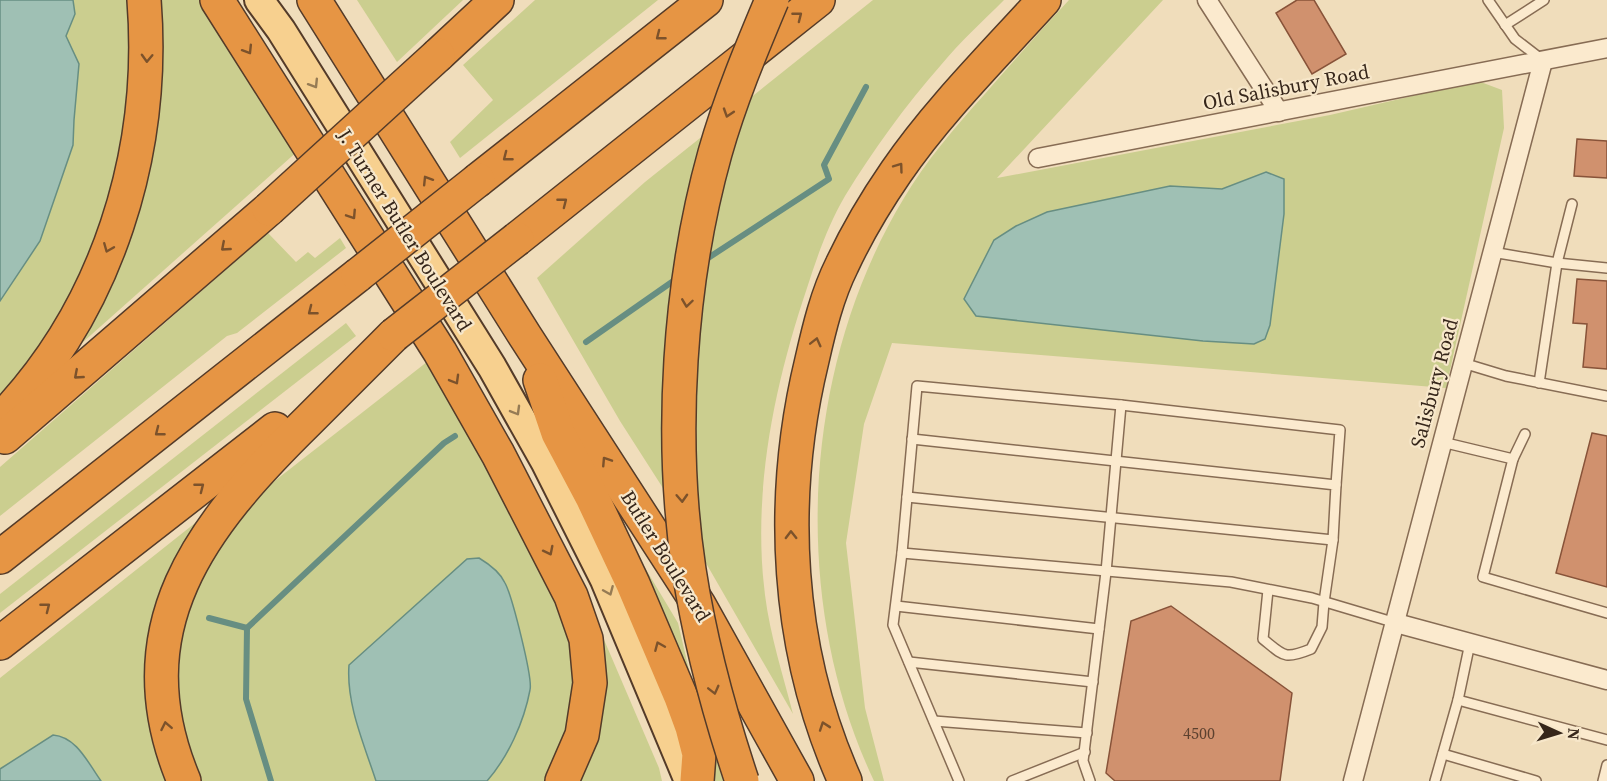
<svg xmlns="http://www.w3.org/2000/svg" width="1607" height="781" font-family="'Source Serif 4',serif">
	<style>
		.green { fill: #cbce8f; fill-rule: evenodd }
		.water { fill: #9fc0b4; stroke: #678e82; stroke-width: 1.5 }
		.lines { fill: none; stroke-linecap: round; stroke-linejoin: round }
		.stream { stroke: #678e82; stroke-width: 6 }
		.building { fill: #d0916e; stroke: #885339; stroke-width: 1.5 }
		.lane-casing { stroke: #876c54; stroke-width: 12 }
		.street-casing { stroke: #876c54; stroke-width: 21 }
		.primary-casing { stroke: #543b29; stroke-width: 32 }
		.highway-casing { stroke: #543b29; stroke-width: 36 }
		.lane { stroke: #fbeace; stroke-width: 9 }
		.street { stroke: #fbeace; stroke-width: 18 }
		.primary { stroke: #f7d08f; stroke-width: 28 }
		.highway { stroke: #e69544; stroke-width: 33 }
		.highway-bridge-casing { stroke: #543b29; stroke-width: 36; stroke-linecap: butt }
		.highway-bridge { stroke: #e69544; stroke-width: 33 }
		.oneway { stroke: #7c522b }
		.oneway2 { stroke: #967b54 }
		.labels { text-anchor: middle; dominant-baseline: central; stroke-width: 4.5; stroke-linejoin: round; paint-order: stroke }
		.number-label { font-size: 16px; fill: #5c412f }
		.street-label { font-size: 20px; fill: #36261a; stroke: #f7e7ca }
	</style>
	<rect width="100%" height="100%" fill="#f0ddbb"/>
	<g class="green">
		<polygon points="73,0 134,0 122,164 74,295 0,403 0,301 40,241 73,145 74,120 79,64 66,36 75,14"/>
		<polygon points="152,0 208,0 300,149 46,375 100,289"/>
		<polygon points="357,0 463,0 397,62"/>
		<polygon points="535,0 658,0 460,158 450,142 493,100 463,65"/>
		<path d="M 873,0 L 1004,0 C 983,21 960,42 941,65 C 905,106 873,150 845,196 C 828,225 817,257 807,288 C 774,386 752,492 765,595 C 770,635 783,675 793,714 L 661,485 L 620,421 L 537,278 L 645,182 Z"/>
		<path d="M 1069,0 L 1163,0 L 997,178 L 1330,115 L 1478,81 L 1502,90 L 1504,128 L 1446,388 L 892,343 L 864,424 L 846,543 L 865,708 L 884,781 L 874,781 C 789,601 801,368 904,198 C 926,161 955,127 984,95 C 1012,63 1040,31 1069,0 ZM 1170,186 L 1222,189 L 1284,214 L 1270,325 L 1265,339 L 1254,344 L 1203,341 L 976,316 Z"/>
		<polygon points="268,233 296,262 308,252 315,258 340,238 346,248 237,333 227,336 0,516 0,467"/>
		<polygon points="346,323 356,336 0,613 0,594"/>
		<path d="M 432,358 L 567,609 L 578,697 L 553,781 L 487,781 C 510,755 521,721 531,688 L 350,698 L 376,781 L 196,781 L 170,682 L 192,583 L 258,494 Z"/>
		<path d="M 214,508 L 180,564 L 176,781 L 101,781 C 88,763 77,737 53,735 L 0,769 L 0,678 Z"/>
		<polygon points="626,536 678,623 693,687 723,781 706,781"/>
		<polygon points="578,579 659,768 662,781 575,781 599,693"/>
	</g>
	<g class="water">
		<polygon points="0,0 73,0 75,14 66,36 79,64 74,120 73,145 40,241 0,301"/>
		<polygon points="1266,172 1284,179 1284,214 1270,325 1265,339 1254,344 1203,341 976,316 964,299 994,240 1016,226 1047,212 1170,186 1222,189"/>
		<path d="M 479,558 C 489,564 500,572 505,583 C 512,596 533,678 530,690 C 524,722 508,757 487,781 L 376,781 C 364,744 346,704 349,665 L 467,559 Z"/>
		<path d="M 53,735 C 77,737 88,763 101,781 L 0,781 L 0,769 Z"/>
	</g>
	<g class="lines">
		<g class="stream">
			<polyline points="702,262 829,179 824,165 866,87"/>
			<polyline points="586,342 679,277"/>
			<polyline points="209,618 247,628"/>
			<polyline points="271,781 246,699 247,628 444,443 455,436"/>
		</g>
	</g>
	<g class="building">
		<polygon points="1297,0 1314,0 1346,54 1312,74 1276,13"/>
		<polygon points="1577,139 1607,141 1607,178 1574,176"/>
		<polygon points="1577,279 1607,281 1607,369 1583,367 1587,324 1573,323"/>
		<polygon points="1592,433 1607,436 1607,587 1556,573"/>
		<polygon points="1171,606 1292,693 1280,781 1115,781 1106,773 1131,621"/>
	</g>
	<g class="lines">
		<defs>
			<g id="lane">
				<polyline points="1488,0 1515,39 1541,59"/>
				<polyline points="1505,25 1544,0"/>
				<polyline points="1492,252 1557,263 1607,268"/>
				<polyline points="1463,363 1506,376 1607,396"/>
				<polyline points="1539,383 1557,263 1572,204"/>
				<polyline points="1442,442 1513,459 1483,577 1607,613"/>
				<polyline points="1513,459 1525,434"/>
				<polyline points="907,497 1333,540 1336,485 912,439"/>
				<polyline points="902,553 1231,582 1312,598 1396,623"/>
				<path d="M 1268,590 L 1263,639 C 1284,656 1284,660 1311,649 L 1322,627 L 1324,602 L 1333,540"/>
				<polyline points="896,606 1099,629"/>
				<polyline points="909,662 1093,682"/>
				<polyline points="1458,700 1607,740"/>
				<polyline points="934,721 1087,733"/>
				<polyline points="1443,754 1536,781"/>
				<polyline points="959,781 893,625 902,553 917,386 1121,405 1340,430 1336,485"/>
				<polyline points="1012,781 1085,752"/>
				<polyline points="1090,781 1083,761 1106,572 1121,405"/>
				<polyline points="1435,781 1458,700 1470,643"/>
				<polyline points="1603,781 1607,765"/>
			</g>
			<g id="street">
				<polyline points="1207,0 1279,112"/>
				<polyline points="1038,158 1607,48"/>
				<polyline points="1396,623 1607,680"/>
				<polyline points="1353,781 1543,61"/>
			</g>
			<polyline id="primary" points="259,0 281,30 492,367 546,463 605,580 689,781"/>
			<g id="highway">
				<polyline points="217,0 440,352 498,454 571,596 586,639 590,683 582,735 562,781"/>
				<polyline points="314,0 525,336 699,605 797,781"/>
				<polyline points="438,55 497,0"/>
				<polyline points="478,180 706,0"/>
				<polyline points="517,239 818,0"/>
				<polyline points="540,380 558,433 592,497 633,584 681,697 692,727 699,754 697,781"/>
				<path d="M 0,420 C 108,309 156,152 144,0"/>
				<polyline points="5,437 269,209"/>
				<polyline points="0,557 358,275"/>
				<polyline points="0,643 275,429"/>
				<path d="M 184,781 C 120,628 201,526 307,422 C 336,393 365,364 394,335"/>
				<path d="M 845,781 C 786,649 778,500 812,360 C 819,329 827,295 842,265 C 857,233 876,201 896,172 C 937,112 995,54 1044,0"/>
			</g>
		</defs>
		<use href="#lane" class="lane-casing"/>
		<use href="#street" class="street-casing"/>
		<use href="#primary" class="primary-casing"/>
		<use href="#highway" class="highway-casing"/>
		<use href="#lane" class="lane"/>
		<use href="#street" class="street"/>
		<use href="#primary" class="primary"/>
		<use href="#highway" class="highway"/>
		<defs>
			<g id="highway-bridge">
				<polyline points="269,209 438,55"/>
				<polyline points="358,275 478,180"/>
				<polyline points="394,335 517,239"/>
				<path d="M 742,781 C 719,712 700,642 689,570 C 669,437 679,282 715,153 C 730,100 751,50 772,0"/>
			</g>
		</defs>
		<use href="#highway-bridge" class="highway-bridge-casing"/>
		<use href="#highway-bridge" class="highway-bridge"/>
	</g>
	<defs><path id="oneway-chevron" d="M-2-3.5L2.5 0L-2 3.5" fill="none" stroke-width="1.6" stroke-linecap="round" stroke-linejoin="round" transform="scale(1.5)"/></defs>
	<g class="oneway">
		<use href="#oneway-chevron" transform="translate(798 16) rotate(-38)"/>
		<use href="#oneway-chevron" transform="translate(660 36) rotate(142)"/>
		<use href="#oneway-chevron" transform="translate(248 50) rotate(58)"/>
		<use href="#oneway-chevron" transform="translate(147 58) rotate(92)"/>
		<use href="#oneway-chevron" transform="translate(728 113) rotate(108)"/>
		<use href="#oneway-chevron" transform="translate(507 157) rotate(142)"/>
		<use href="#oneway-chevron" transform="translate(899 167) rotate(-54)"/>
		<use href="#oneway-chevron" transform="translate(427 180) rotate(-122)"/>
		<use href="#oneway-chevron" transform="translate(563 202) rotate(-38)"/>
		<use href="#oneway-chevron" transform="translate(352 215) rotate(57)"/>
		<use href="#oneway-chevron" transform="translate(225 247) rotate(139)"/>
		<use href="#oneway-chevron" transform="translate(108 248) rotate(112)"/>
		<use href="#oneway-chevron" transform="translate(687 303) rotate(98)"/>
		<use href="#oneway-chevron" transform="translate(312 311) rotate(142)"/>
		<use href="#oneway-chevron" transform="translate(816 342) rotate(-76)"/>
		<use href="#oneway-chevron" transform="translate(78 375) rotate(139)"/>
		<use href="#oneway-chevron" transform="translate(455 380) rotate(60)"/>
		<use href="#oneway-chevron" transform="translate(159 432) rotate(142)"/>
		<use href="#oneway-chevron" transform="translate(606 461) rotate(-123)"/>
		<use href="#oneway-chevron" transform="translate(200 487) rotate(-38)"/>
		<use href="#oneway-chevron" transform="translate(682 498) rotate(87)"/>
		<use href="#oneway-chevron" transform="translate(791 535) rotate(-91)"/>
		<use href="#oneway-chevron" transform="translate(549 551) rotate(63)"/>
		<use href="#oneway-chevron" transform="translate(46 607) rotate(-38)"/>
		<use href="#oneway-chevron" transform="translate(659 646) rotate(-113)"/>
		<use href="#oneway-chevron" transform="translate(714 690) rotate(76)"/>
		<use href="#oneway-chevron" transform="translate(166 726) rotate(-101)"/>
		<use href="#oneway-chevron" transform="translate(824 726) rotate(-109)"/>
	</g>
	<g class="oneway2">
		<use href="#oneway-chevron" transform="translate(314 84) rotate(58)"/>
		<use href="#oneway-chevron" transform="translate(516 411) rotate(60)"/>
		<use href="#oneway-chevron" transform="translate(609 591) rotate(67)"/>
	</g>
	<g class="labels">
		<g class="number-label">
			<text x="1199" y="733">4500</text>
		</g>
		<g class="street-label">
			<text transform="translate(1286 87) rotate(-11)">Old Salisbury Road</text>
			<text transform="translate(405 230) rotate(58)">J. Turner Butler Boulevard</text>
			<text transform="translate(1434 383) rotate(-75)">Salisbury Road</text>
			<text transform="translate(666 556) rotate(58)">Butler Boulevard</text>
		</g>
	</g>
	<g transform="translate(1559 733) rotate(94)" stroke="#f7e7ca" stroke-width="4.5" paint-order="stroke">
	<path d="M0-4.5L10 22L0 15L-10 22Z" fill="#36261a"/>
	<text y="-9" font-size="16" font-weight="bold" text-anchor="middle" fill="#36261a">N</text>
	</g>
</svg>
